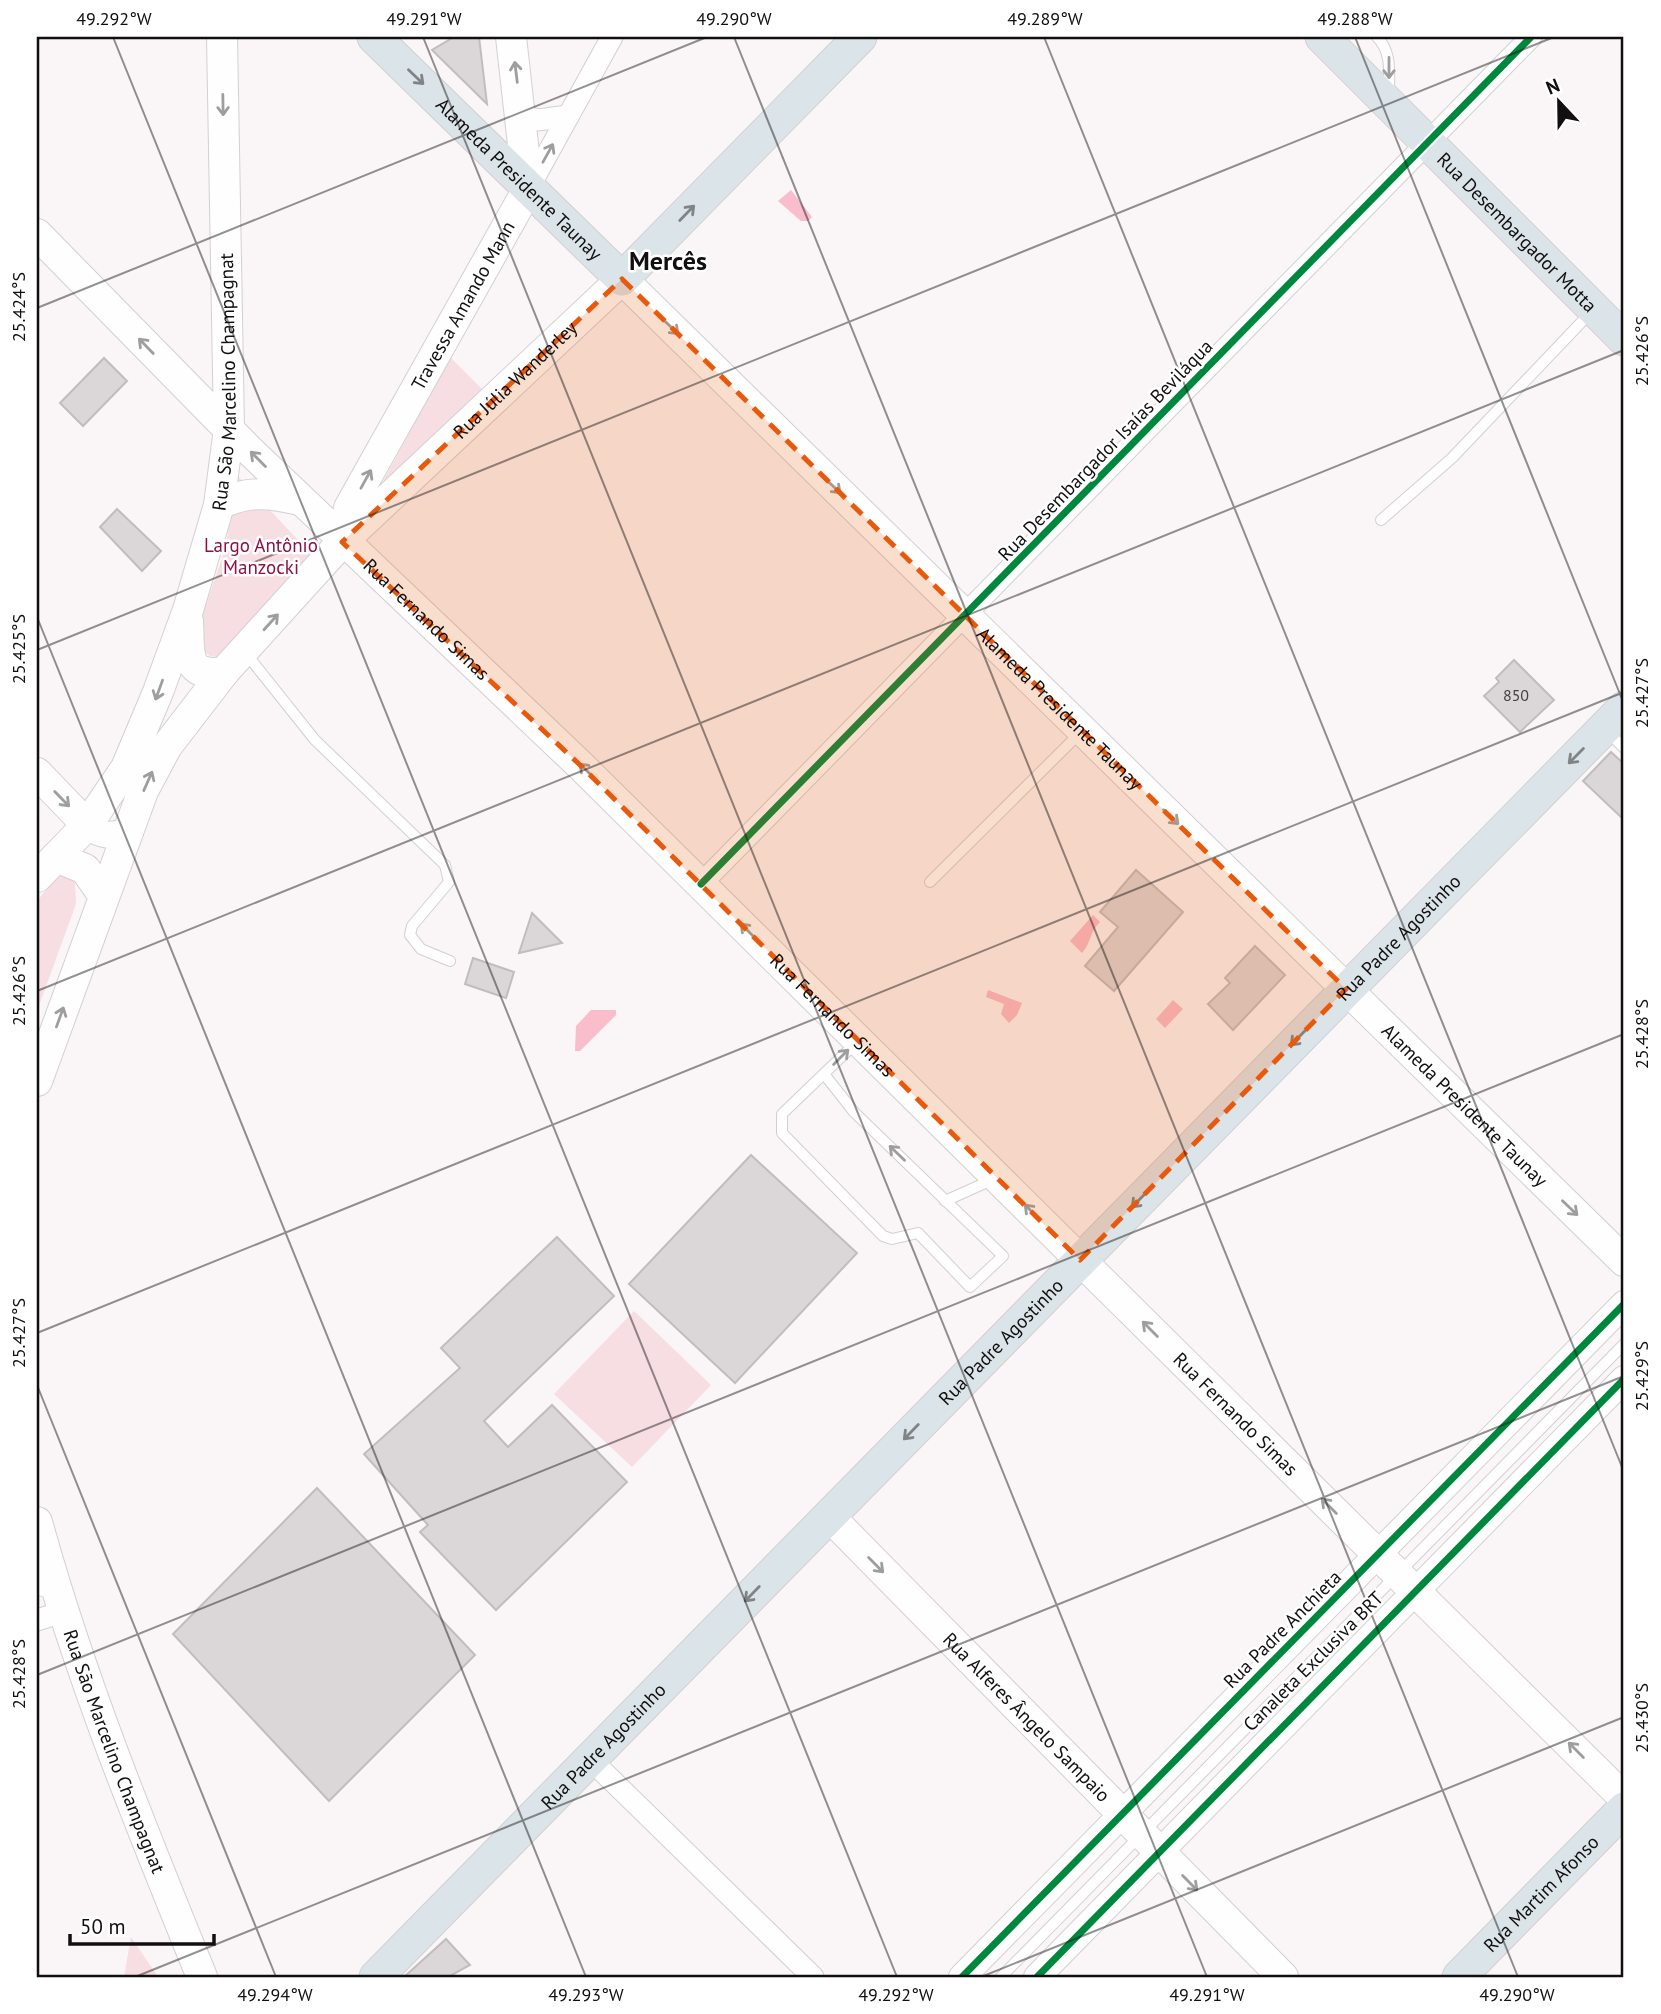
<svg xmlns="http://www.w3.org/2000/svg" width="1661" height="2014" font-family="'PT Sans',sans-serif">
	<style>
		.green { fill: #f6dee3 }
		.water { fill: #f9bdcb }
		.building { fill: #dbd7d8; stroke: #c1bdbe; stroke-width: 2 }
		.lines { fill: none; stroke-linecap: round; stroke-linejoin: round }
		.service-casing { stroke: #d4d0d1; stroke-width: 12 }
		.minor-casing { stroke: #d4d0d1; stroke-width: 23 }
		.tertiary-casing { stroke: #d4d0d1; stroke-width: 28 }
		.secondary-casing { stroke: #d4d0d1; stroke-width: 32 }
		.primary-casing { stroke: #d3d0d1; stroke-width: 35 }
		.service { stroke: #fefefe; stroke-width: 10 }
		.minor { stroke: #fefefe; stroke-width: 21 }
		.tertiary { stroke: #fefefe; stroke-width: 26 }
		.secondary { stroke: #fefefe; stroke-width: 30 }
		.primary { stroke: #dbe4e8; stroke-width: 33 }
		.cycleway-casing { stroke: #fff; stroke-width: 11 }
		.cycleway { stroke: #00873e; stroke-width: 7 }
		.oneway { stroke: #9f9e9e }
		.oneway2 { stroke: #808486 }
		.marked { fill: #e8590c; fill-opacity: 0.2; stroke: #e8590c; stroke-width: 5; stroke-dasharray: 14 9; stroke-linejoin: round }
		.ticks { fill: none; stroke: #110f0f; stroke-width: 2; stroke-opacity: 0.45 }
		.labels { text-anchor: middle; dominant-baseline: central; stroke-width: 5; stroke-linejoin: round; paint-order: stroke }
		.number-label { font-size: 16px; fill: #444141 }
		.street-label { font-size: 19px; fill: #110f0f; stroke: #fff }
		.park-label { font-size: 19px; fill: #8c1144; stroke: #fff }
		.district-label { font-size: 26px; font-weight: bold; fill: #110f0f; stroke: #fff }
		.neatline { fill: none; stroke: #110f0f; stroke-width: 2.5 }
		.ticks-label { font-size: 18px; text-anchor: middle; fill: #110f0f }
	</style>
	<rect width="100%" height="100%" fill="#faf5f6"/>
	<g class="green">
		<polygon points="450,357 486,393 362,521"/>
		<polygon points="236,474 312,555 220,657 210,656 202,650 200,622 226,547"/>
		<polygon points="64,868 75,883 76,904 37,1011 37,901"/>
		<polygon points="634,1311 711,1385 632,1467 554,1394"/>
		<polygon points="131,1937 158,1977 124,1977"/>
	</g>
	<g class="water">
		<polygon points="791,190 812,217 808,221 801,221 778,201"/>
		<path d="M 1093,915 L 1100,922 C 1089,933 1091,943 1082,953 L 1070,941 Z"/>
		<polygon points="988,990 1022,1003 1017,1015 1009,1023 1001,1014 1004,1004 986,997"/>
		<polygon points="1173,1000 1183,1009 1165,1028 1156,1019"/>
		<polygon points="591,1010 616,1010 616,1015 580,1051 575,1051 576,1026"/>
	</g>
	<g class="building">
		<polygon points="454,37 479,37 487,104 432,50"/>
		<polygon points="104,358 127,381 83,426 60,403"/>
		<polygon points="117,509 161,551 142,571 100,527"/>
		<polygon points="1514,660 1554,700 1520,732 1484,696 1499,682 1496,678"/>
		<polygon points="1611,752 1624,764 1624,820 1583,781"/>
		<polygon points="1136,870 1183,912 1114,991 1085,966 1118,927 1100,912"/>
		<polygon points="532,913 562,943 519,953"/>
		<polygon points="1255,946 1285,975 1233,1030 1208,1004 1230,983 1225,978"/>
		<polygon points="473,958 514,972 506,998 465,984"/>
		<polygon points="751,1155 857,1253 735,1383 629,1284"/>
		<polygon points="557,1237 614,1296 484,1421 508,1447 552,1405 627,1482 496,1610 420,1532 428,1525 364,1454 460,1368 441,1348"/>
		<polygon points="317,1488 475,1655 329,1801 173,1634"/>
		<polygon points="446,1939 470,1965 448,1977 404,1977"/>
	</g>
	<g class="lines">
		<defs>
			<g id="service">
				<path d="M 1377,37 C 1392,52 1389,72 1389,93"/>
				<polyline points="1381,520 1452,458 1592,311"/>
				<polyline points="244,651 315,740 445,865 449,882 412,926 410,935 421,949 450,961"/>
				<polyline points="1606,730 1624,748"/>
				<polyline points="930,882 1082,731"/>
				<polyline points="824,1074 854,1112 1003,1256 970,1287 918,1233 892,1239 883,1236 782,1133 782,1114 858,1041"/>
				<polyline points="945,1201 994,1179"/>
				<polyline points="1001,1977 1624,1344"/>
			</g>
			<g id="minor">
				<polyline points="521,115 538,120 568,116"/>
				<polyline points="528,189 612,37"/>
				<polyline points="701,884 1531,37"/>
				<polyline points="37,1584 52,1588 58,1604 53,1615 37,1620"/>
				<polyline points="590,1759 813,1977"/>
			</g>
			<g id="tertiary">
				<path d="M 87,825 C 102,837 111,837 129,830"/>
				<polyline points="962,1977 1624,1304"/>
				<polyline points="1037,1977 1624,1379"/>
			</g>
			<g id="secondary">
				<path id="s1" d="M 37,234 L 248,449 L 579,764 L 1624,1798"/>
				<path d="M 219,505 C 246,490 270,493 299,500"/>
				<path id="s2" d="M 342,541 L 349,508 L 528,189 L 511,37"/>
				<path d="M 188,621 C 190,652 183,678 224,672"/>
				<polyline points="37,773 87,825"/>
				<polyline points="56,857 85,869 104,896"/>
				<path id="s3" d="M 37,877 L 87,825 L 126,768 L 158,692 L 188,610 L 219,505 L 229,429 L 222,37"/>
				<path id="s4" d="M 37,1081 L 143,791 L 167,746 L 224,672 L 342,542 L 622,279 L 1624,1261"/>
				<path id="s5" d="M 829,1516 L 1283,1977"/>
				<path id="s6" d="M 37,1522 C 80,1678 141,1827 202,1977"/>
			</g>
			<g id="primary">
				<path id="s7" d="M 374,37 L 622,279 L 860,37"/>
				<path id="s8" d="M 1322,37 L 1624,339"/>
				<path id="s9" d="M 376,1977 L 1624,708"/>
				<path id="s10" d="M 1459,1977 L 1624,1809"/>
			</g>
		</defs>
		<use href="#service" class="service-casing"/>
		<use href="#minor" class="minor-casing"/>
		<use href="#tertiary" class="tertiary-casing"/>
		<use href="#secondary" class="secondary-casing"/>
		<use href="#primary" class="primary-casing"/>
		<use href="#service" class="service"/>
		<use href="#minor" class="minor"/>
		<use href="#tertiary" class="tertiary"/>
		<use href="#secondary" class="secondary"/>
		<use href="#primary" class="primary"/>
		<defs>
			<g id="cycleway">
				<polyline points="701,884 1531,37"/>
				<polyline points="962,1977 1624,1304"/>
				<polyline points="1037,1977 1624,1379"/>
			</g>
		</defs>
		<use href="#cycleway" class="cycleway-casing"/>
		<use href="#cycleway" class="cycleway"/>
	</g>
	<defs><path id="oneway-shaft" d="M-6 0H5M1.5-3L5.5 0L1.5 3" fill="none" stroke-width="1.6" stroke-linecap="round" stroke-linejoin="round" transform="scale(1.75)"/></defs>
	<g class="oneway">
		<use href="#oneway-shaft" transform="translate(1389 68) rotate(90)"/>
		<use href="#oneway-shaft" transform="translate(516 72) rotate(-97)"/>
		<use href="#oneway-shaft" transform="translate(223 105) rotate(89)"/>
		<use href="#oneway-shaft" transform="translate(548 153) rotate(-61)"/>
		<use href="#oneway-shaft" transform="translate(671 327) rotate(44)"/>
		<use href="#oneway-shaft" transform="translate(146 346) rotate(-134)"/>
		<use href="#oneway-shaft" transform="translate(258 459) rotate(-135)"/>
		<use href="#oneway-shaft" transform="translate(366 479) rotate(-61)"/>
		<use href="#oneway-shaft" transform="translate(833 486) rotate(44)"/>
		<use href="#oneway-shaft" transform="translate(271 622) rotate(-48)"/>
		<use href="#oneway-shaft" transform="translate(159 690) rotate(110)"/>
		<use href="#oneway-shaft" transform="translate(587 771) rotate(-135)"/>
		<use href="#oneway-shaft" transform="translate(148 781) rotate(-66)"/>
		<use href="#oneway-shaft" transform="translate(62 799) rotate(46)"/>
		<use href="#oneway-shaft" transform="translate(1171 817) rotate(44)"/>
		<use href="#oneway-shaft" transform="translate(748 931) rotate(-135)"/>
		<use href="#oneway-shaft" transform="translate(60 1017) rotate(-70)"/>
		<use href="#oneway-shaft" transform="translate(841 1057) rotate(-45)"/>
		<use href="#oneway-shaft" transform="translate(897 1153) rotate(-136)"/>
		<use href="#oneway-shaft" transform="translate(1570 1208) rotate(44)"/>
		<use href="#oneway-shaft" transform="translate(1032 1212) rotate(-135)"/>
		<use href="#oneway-shaft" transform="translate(1150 1329) rotate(-135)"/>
		<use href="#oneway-shaft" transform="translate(1329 1506) rotate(-135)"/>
		<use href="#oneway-shaft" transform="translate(876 1565) rotate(45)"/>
		<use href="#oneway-shaft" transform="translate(1576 1750) rotate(-135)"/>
		<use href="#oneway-shaft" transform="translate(1190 1883) rotate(45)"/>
	</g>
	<g class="oneway2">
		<use href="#oneway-shaft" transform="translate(416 77) rotate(44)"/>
		<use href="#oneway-shaft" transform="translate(687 213) rotate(-46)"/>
		<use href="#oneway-shaft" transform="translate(1576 756) rotate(135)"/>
		<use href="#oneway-shaft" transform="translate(1298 1038) rotate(134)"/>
		<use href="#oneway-shaft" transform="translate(1139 1200) rotate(134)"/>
		<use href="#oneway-shaft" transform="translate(911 1432) rotate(134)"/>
		<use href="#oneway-shaft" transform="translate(752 1594) rotate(134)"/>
	</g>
	<path class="marked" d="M 622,279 L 1346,989 L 1080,1260 L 579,764 L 342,542 Z"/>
	<path class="ticks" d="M 113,37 L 897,1977M 423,37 L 1207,1977M 734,37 L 1518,1977M 1044,37 L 1624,1472M 1355,37 L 1624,704M 37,308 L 707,37M 37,617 L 586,1977M 37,650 L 1554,37M 37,991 L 1624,350M 37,1333 L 1624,692M 37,1385 L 276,1977M 37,1675 L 1624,1034M 135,1977 L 1624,1376M 981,1977 L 1624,1717"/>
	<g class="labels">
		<g class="number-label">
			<text x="1516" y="695">850</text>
		</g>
		<g class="street-label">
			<text stroke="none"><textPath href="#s7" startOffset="203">Alameda Presidente Taunay</textPath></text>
			<text stroke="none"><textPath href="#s8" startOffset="276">Rua Desembargador Motta</textPath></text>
			<text stroke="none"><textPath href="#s2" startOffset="266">Travessa Amando Mann</textPath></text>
			<text stroke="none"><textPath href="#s4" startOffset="866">Rua Júlia Wanderley</textPath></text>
			<text stroke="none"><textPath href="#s3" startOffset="544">Rua São Marcelino Champagnat</textPath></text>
			<text transform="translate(1105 450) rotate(-46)">Rua Desembargador Isaías Beviláqua</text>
			<text stroke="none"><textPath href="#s1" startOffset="548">Rua Fernando Simas</textPath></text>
			<text stroke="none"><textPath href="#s4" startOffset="1626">Alameda Presidente Taunay</textPath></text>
			<text stroke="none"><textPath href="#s9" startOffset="1458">Rua Padre Agostinho</textPath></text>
			<text stroke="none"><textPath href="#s1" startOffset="1115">Rua Fernando Simas</textPath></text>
			<text stroke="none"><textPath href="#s4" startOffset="2193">Alameda Presidente Taunay</textPath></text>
			<text stroke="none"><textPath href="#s9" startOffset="891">Rua Padre Agostinho</textPath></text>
			<text stroke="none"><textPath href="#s1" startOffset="1682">Rua Fernando Simas</textPath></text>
			<text transform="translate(1282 1629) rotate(-45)">Rua Padre Anchieta</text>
			<text transform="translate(1313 1661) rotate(-45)">Canaleta Exclusiva BRT</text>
			<text stroke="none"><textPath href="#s5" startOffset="282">Rua Alferes Ângelo Sampaio</textPath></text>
			<text stroke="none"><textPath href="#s9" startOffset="324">Rua Padre Agostinho</textPath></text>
			<text stroke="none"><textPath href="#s6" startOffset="242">Rua São Marcelino Champagnat</textPath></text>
			<text stroke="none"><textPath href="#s10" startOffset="117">Rua Martim Afonso</textPath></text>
		</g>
		<g class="park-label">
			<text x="261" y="545">Largo Antônio<tspan x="261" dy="22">Manzocki</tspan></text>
		</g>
		<g class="district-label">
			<text x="668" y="260">Mercês</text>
		</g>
	</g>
	<rect width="1661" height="2014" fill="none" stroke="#ffffff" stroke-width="77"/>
	<g transform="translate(1559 102) rotate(338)" stroke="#ffffff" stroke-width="5" paint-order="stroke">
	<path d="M0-5L12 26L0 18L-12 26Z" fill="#110f0f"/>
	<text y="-10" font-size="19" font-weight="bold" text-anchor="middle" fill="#110f0f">N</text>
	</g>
	<path d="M70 1934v10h144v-10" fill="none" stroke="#110f0f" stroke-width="3.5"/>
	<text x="80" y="1934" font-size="21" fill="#110f0f" stroke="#ffffff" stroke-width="5" paint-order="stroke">50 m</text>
	<rect x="38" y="38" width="1584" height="1938" class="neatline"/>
	<g class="ticks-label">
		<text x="114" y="25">49.292°W</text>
		<text x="424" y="25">49.291°W</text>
		<text x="734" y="25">49.290°W</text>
		<text x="1045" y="25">49.289°W</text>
		<text x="1355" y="25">49.288°W</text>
		<text transform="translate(19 307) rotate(-90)" y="6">25.424°S</text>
		<text transform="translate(1642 351) rotate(-90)" y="6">25.426°S</text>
		<text transform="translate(19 649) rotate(-90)" y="6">25.425°S</text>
		<text transform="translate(1642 693) rotate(-90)" y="6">25.427°S</text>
		<text transform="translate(19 991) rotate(-90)" y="6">25.426°S</text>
		<text transform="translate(1642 1034) rotate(-90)" y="6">25.428°S</text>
		<text transform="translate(19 1333) rotate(-90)" y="6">25.427°S</text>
		<text transform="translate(1642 1376) rotate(-90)" y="6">25.429°S</text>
		<text transform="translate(19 1674) rotate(-90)" y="6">25.428°S</text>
		<text transform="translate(1642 1718) rotate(-90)" y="6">25.430°S</text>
		<text x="275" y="2001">49.294°W</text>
		<text x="586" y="2001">49.293°W</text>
		<text x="896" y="2001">49.292°W</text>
		<text x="1207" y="2001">49.291°W</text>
		<text x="1517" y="2001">49.290°W</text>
	</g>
</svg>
